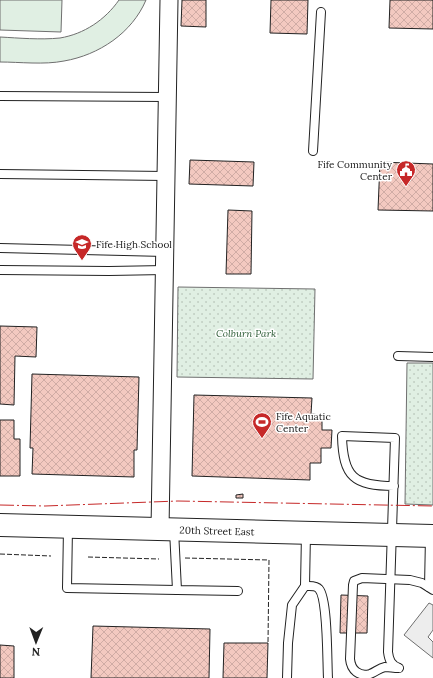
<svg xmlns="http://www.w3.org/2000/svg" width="433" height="678" font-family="Lora,serif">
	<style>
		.green { fill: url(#green-dots); stroke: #6f6f6f }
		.pitch { fill: #e0efe3; stroke: #6f6f6f }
		.parking { fill: #ededed; stroke: #6f6f6f }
		.building { fill: url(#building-cross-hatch); stroke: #222 }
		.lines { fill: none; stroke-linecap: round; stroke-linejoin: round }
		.lane-casing { stroke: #222; stroke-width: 10 }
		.street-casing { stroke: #222; stroke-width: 19 }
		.secondary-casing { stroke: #222; stroke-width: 24 }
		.lane { stroke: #fff; stroke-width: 8 }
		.street { stroke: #fff; stroke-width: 17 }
		.secondary { stroke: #fff; stroke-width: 22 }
		.fence { stroke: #222; stroke-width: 1; stroke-dasharray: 5 2; stroke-linecap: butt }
		.power { stroke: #c62828; stroke-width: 1; stroke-dasharray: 14 3 2 3; stroke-linecap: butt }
		.labels { text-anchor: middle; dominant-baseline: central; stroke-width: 3; stroke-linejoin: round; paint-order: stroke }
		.poi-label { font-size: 10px; fill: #222; stroke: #fff; text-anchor: start }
		.park-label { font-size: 10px; font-style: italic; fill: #2f5e38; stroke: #fff }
		.street-label { font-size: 10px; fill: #222; stroke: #fff }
	</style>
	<defs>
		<pattern id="green-dots" width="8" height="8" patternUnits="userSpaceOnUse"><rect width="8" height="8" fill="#e0efe3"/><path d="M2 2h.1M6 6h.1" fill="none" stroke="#c0cdc2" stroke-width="1.8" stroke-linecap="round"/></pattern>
		<pattern id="building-cross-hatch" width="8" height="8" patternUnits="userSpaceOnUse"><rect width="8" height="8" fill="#f3c9c0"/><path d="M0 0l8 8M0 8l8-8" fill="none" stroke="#d0aca5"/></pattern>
	</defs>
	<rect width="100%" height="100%" fill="#fff"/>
	<g class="green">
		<polygon points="178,287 315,289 313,379 177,377"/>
		<polygon points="407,363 433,363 433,505 405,504"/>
	</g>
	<g class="pitch">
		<polygon points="0,0 62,0 61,32 0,30"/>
		<path d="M 119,0 L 146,0 C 132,33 99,55 64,61 C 44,65 20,62 0,62 L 0,37 C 19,38 40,40 60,38 C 84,34 105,20 119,0 Z"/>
	</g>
	<polygon class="parking" points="429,603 433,605 433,630 428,637 433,642 433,658 404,635"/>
	<g class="building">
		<polygon points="182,0 206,0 206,27 181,26"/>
		<polygon points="271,0 308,0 307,34 270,33"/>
		<polygon points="390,0 433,0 433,29 389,28"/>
		<polygon points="190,160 254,162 253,186 189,184"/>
		<polygon points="380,162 433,164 433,211 378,210"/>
		<polygon points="228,210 252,211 251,274 226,274"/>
		<polygon points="0,326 37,327 36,357 15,356 14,405 0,404"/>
		<polygon points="32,374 139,377 137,450 134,450 134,477 32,474 33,448 30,448"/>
		<polygon points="194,395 312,398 311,414 322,415 322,430 332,430 331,448 321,448 321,463 310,463 310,480 192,476"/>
		<polygon points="0,420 14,420 14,439 20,439 20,476 0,476"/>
		<polygon points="243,494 243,498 236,498 236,495"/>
		<polygon points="341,595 368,596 367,633 340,633"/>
		<polygon points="93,626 210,629 209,678 91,678"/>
		<polygon points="224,643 268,643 267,678 223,678"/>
		<polygon points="0,645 14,646 14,678 0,678"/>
	</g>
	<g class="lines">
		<defs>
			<g id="lane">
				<polyline points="0,96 167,97"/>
				<polyline points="313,151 321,12"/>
				<polyline points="0,174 166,176"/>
				<polyline points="0,248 165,252"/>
				<polyline points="0,270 109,271 165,270"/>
				<polyline points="398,356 433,357"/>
				<path d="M 394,486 C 354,486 343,477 342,436 L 395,438 L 388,652 C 389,660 391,665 399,668"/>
				<polyline points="68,528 67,588 177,590"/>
				<polyline points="174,530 177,590 238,591"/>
				<path d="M 305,586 C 309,586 316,585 319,589 C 328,599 327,662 328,678"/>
				<polyline points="429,587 430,536"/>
				<path d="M 398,668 C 394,668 389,667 385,667 C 379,668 376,672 370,674 C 359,677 351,670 350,659 L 353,585 L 354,581 L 362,578 L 410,580 L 422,583 L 433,590"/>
				<polyline points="287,678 288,643 292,605 305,586 306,533"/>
			</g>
			<polyline id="street" points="160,529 169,0"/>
			<g id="secondary">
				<path id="s1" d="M 0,525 L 433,536"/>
			</g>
		</defs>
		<use href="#lane" class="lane-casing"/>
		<use href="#street" class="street-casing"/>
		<use href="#secondary" class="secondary-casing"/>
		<use href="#lane" class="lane"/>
		<use href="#street" class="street"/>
		<use href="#secondary" class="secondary"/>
		<g class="fence">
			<polyline points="0,554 51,556"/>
			<polyline points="88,557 159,559"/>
			<polyline points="185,558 269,560 268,643"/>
		</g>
		<polyline class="power" points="0,505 45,506 178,501 433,506"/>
	</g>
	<defs>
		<symbol id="civic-pin" viewBox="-11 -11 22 30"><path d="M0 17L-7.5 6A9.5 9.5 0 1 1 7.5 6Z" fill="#c62828" stroke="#fff"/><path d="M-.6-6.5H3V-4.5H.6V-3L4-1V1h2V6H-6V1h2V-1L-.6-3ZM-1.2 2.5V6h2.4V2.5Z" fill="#fff"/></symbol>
		<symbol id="school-pin" viewBox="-11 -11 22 30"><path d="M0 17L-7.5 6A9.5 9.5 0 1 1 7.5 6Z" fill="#c62828" stroke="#fff"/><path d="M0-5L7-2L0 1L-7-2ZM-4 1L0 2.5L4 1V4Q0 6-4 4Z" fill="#fff"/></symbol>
		<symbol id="stadium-pin" viewBox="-11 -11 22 30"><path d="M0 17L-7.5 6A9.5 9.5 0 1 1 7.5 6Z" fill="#c62828" stroke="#fff"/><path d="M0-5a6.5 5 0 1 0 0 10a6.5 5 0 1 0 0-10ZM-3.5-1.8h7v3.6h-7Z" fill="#fff"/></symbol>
	</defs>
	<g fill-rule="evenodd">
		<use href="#civic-pin" x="395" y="159" width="22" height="30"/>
		<use href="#school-pin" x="71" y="233" width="22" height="30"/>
		<use href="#stadium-pin" x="251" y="411" width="22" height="30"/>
	</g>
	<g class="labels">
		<g class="poi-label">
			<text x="392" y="164" text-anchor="end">Fife Community<tspan x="392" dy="12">Center</tspan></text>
			<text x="96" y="244">Fife High School</text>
			<text x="276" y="416">Fife Aquatic<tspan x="276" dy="12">Center</tspan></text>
		</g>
		<g class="park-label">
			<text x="246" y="333">Colburn Park</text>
		</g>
		<g class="street-label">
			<text stroke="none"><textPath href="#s1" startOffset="217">20th Street East</textPath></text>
		</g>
	</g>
	<g transform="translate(36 642) rotate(181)" stroke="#ffffff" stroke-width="3" paint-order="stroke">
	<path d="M0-3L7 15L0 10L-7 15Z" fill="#222222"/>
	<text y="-6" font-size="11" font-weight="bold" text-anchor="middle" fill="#222222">N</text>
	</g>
</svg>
